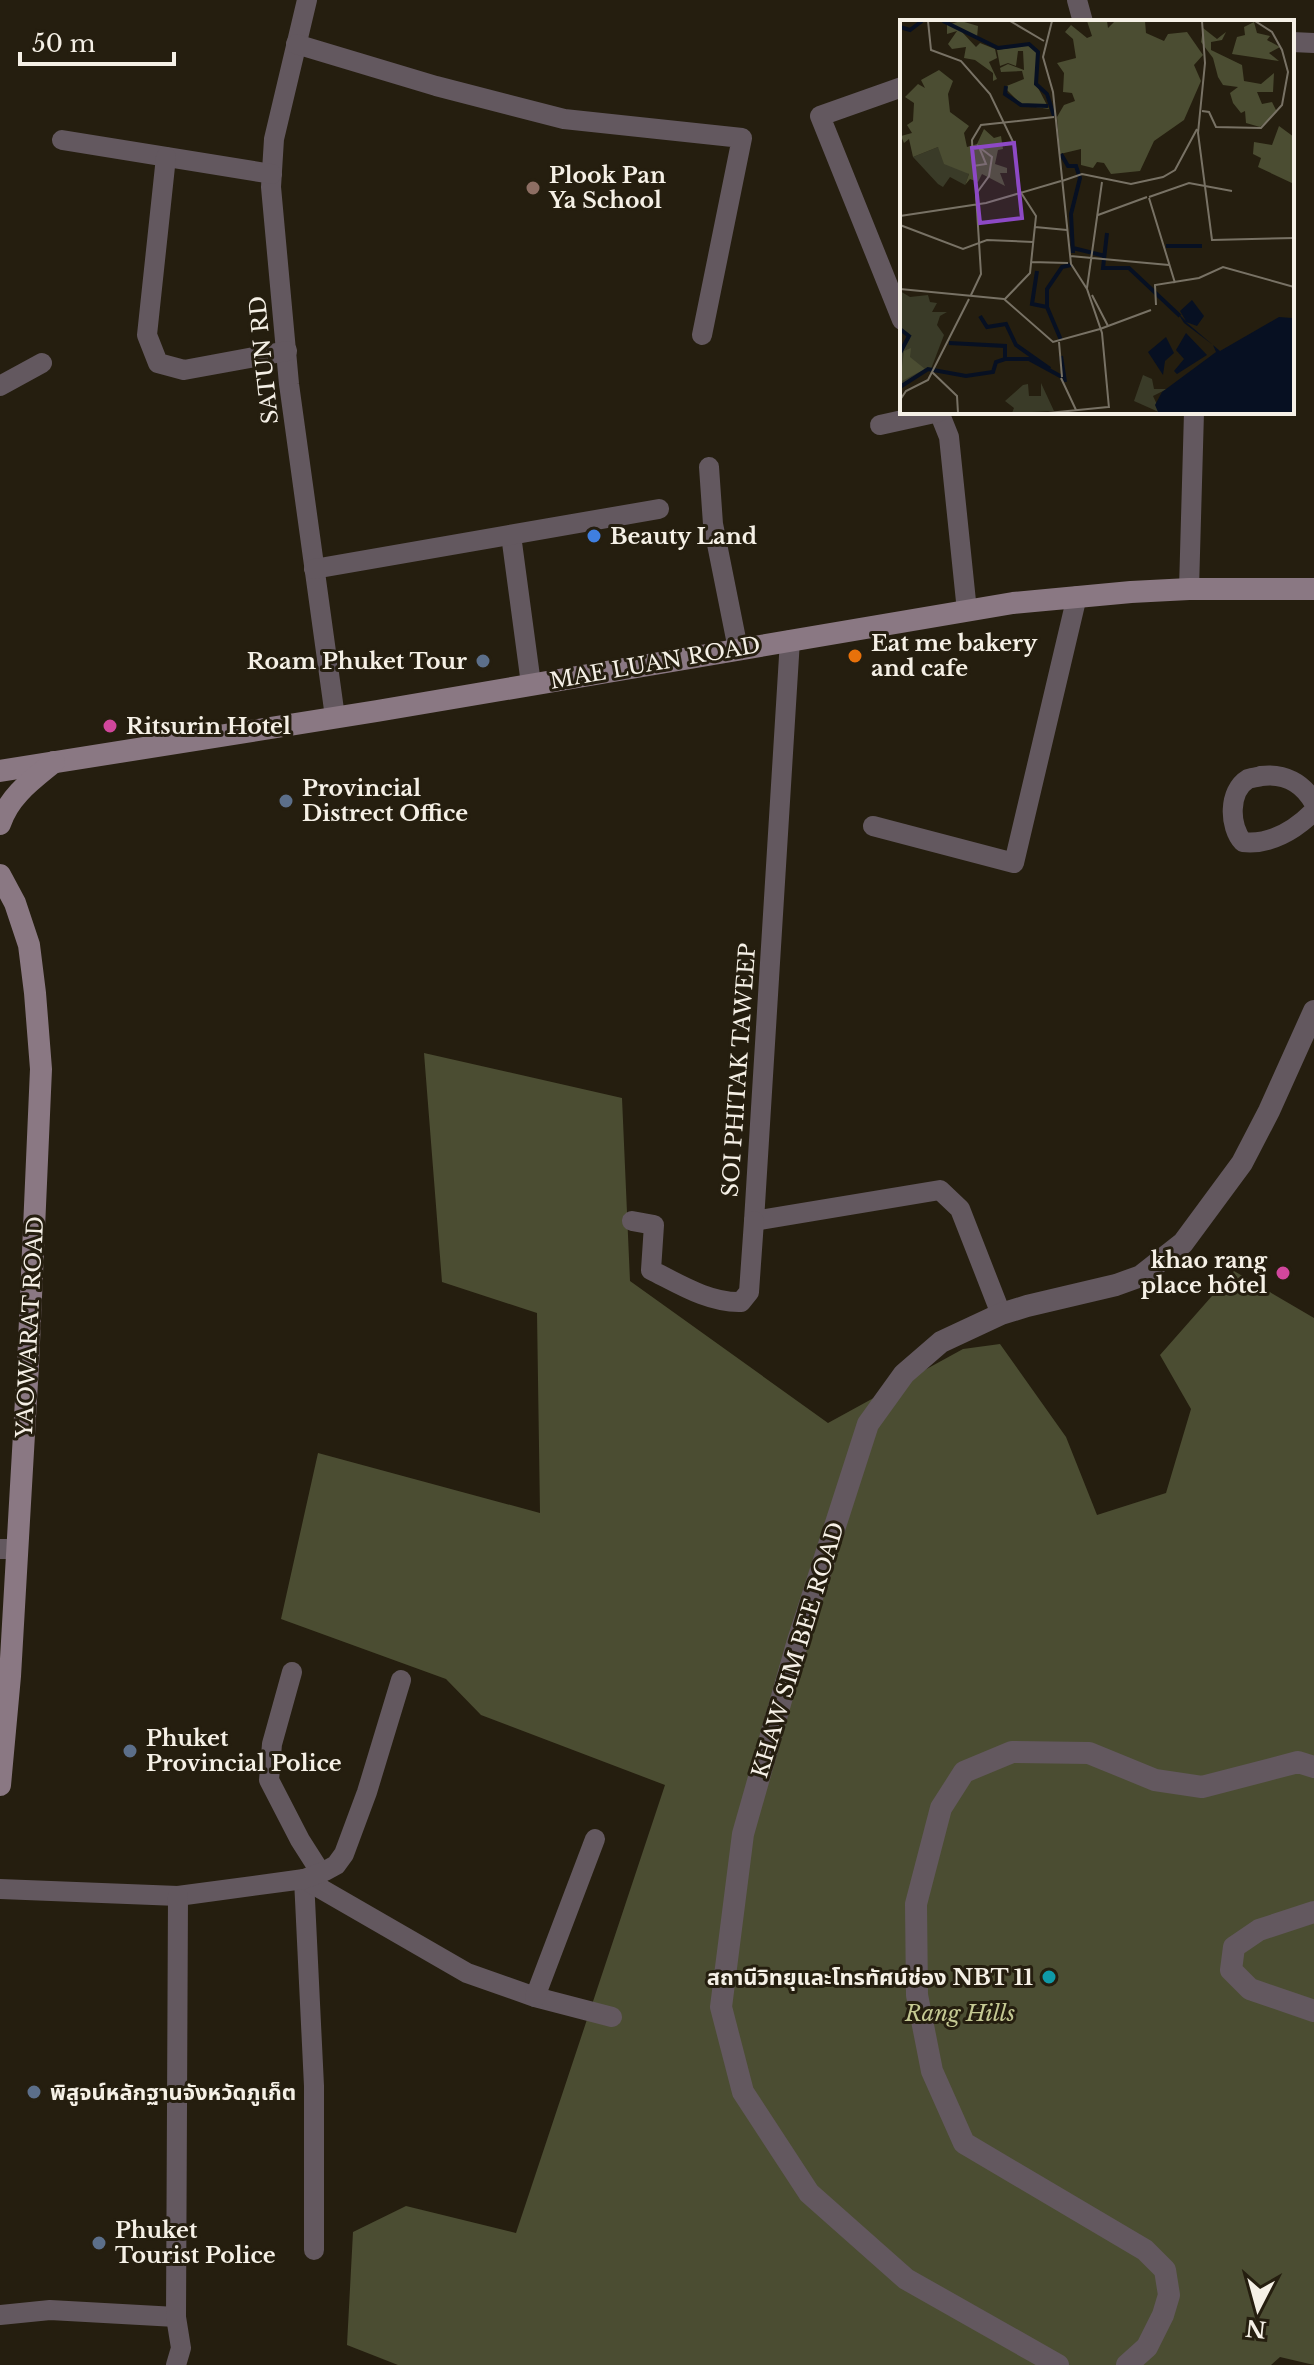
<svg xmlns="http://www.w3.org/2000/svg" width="1314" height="2365" font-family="'Libre Baskerville','Noto Sans Thai',serif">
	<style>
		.forest { fill: #4b4d32 }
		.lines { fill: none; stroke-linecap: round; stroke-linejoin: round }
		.minor { stroke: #63585f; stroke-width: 20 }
		.tertiary { stroke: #63585f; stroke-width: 22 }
		.secondary { stroke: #8a7883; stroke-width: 22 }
		.education-dot { fill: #8d6e63; stroke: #251e0f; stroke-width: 3 }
		.shop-dot { fill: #3f7fe0; stroke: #251e0f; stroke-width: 3 }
		.food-dot { fill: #e8710a; stroke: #251e0f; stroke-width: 3 }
		.service-dot { fill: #5c6f8a; stroke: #251e0f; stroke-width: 3 }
		.hotel-dot { fill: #d1479c; stroke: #251e0f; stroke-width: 3 }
		.culture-dot { fill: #0f9aa8; stroke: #251e0f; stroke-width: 3 }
		.labels { text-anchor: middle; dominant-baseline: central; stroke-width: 6; stroke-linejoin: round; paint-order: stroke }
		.poi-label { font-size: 22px; font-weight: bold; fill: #f5f0e6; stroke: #251e0f; text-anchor: start }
		.street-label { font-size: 22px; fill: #f5f0e6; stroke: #251e0f }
		.park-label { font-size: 22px; font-style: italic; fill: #c5c993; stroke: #251e0f }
		.inset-river { fill: none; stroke: #071022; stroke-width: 4 }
		.inset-road { fill: none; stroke: #787265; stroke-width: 2 }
		.view { fill: #8d49c5; fill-opacity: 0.15; stroke: #8d49c5; stroke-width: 4 }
		.inset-edge { fill: none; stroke: #f5f0e6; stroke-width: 4 }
	</style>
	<rect width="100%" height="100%" fill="#251e0f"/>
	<polygon class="forest" points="424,1053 622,1098 630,1281 828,1423 963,1349 1000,1344 1066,1437 1097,1515 1166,1493 1191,1409 1160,1355 1234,1271 1314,1318 1314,2365 1280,2357 1271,2365 398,2365 347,2345 353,2232 406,2206 516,2233 665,1785 481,1715 446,1679 281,1619 318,1453 540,1513 537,1313 442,1282"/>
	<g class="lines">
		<g class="minor">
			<polyline points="307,0 274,139 271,187 289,384 335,717"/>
			<polyline points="1077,0 1083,22"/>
			<polyline points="1292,42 1314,43"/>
			<polyline points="296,44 436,86 564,119 742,138 702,335"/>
			<polyline points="902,87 820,116 902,320"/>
			<polyline points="62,140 272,174"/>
			<polyline points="166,157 147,335 158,363 184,370 287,351"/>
			<polyline points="0,386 42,363"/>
			<polyline points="939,412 949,437 967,611"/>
			<polyline points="880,425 939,412"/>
			<polyline points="709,467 713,524 738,649"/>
			<polyline points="511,535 531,684"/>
			<polyline points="314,569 659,509"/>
			<polyline points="1189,589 1194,412"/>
			<polyline points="790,640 754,1221 940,1190 960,1209 1001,1314"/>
			<path d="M 1314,803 C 1303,783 1284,773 1261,776 C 1259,777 1250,778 1248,779 C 1228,791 1229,827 1243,842 C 1270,845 1295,830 1314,811"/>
			<polyline points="873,826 1014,863 1077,596"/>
			<path d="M 632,1221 L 654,1225 L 651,1270 C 679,1284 709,1303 741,1302 L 749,1292 L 754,1221"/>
			<polyline points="0,1549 17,1549"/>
			<polyline points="292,1672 272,1744 269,1780 300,1840 321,1873"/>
			<polyline points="304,1879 314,2086 314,2250"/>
			<polyline points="304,1879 467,1973 535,1997 612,2017"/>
			<polyline points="0,1889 178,1896 304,1879 325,1871 336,1865 344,1854 367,1792 401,1680"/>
			<polyline points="535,1997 595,1839"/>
			<polyline points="0,2315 50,2310 176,2317"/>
			<polyline points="176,2365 181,2348 176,2317 178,1896"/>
		</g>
		<g class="tertiary">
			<polyline points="1314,1912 1259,1930 1234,1947 1231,1970 1250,1989 1314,2011"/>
			<polyline points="1058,2365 906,2279 809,2193 743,2092 721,2007 743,1834 797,1644 868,1424 904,1374 941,1342 1001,1314 1027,1306 1116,1285 1141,1276 1183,1243 1242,1163 1269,1111 1314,1011"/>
			<polyline points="1127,2365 1147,2347 1163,2315 1169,2295 1165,2270 1145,2250 964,2143 932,2071 917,1995 916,1904 941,1808 964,1772 1012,1752 1089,1753 1155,1780 1202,1787 1298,1762 1314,1767"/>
		</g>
		<g class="secondary">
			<polyline points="0,771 377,711 1013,603 1131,592 1189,589 1314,589"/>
			<path d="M 0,824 C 9,796 32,780 54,762"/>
			<polyline points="0,875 15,903 29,945 35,993 41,1069 28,1365 10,1676 0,1785"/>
		</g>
	</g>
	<circle class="education-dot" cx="533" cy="188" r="8"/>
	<circle class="shop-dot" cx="594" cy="536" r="8"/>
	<circle class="food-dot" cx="855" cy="656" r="8"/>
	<g class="service-dot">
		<circle cx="483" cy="661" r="8"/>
		<circle cx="286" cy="801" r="8"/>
		<circle cx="130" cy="1751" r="8"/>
		<circle cx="34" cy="2092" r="8"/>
		<circle cx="99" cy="2243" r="8"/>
	</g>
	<g class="hotel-dot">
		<circle cx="110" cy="726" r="8"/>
		<circle cx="1283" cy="1273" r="8"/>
	</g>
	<circle class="culture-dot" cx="1049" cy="1977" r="8"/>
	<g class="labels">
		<g class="poi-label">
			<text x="549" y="175">Plook Pan<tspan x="549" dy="25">Ya School</tspan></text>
			<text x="610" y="536">Beauty Land</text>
			<text x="871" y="643">Eat me bakery<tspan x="871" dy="25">and cafe</tspan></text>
			<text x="467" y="661" text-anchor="end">Roam Phuket Tour</text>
			<text x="126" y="726">Ritsurin Hotel</text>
			<text x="302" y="788">Provincial<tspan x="302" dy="25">Distrect Office</tspan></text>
			<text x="1267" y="1260" text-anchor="end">khao rang<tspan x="1267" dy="25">place hôtel</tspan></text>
			<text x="146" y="1738">Phuket<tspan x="146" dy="25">Provincial Police</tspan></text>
			<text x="1033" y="1977" text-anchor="end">สถานีวิทยุและโทรทัศน์ช่อง NBT 11</text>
			<text x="50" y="2092">พิสูจน์หลักฐานจังหวัดภูเก็ต</text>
			<text x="115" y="2230">Phuket<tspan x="115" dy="25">Tourist Police</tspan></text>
		</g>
		<g class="street-label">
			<text transform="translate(264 360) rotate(-96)">SATUN RD</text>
			<text transform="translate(655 663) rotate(-10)">MAE LUAN ROAD</text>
			<text transform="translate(739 1070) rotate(-86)">SOI PHITAK TAWEEP</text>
			<text transform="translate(30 1327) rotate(-87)">YAOWARAT ROAD</text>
			<text transform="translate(798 1650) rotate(-73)">KHAW SIM BEE ROAD</text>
		</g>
		<g class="park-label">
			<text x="960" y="2013">Rang Hills</text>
		</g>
	</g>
	<g transform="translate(900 20)">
		<rect width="394" height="394" fill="#251e0f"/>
		<path d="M 38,127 L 69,154 L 65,165 L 50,157 L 43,167 L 38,164 L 13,137 ZM 0,271 L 10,277 L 28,275 L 30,282 L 37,283 L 32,292 L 47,292 L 40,296 L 37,305 L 44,315 L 31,349 L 0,368 L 0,331 L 8,316 L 0,310 ZM 243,355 L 252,359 L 254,369 L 267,369 L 253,376 L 261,393 L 234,381 ZM 141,363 L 154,391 L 112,393 L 114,388 L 105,381 L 123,365 L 128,364 L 129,376 L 141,376 Z" fill="#3a3b28"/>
		<path d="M 61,1 L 78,6 L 77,18 L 62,12 L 76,27 L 80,23 L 95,29 L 97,38 L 89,42 L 97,59 L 93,61 L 93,53 L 75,40 L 64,38 L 66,27 L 52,29 L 48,24 L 57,11 L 47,14 L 47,5 ZM 187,1 L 207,1 L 208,8 L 215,1 L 245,1 L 246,13 L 264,21 L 268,14 L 287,12 L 303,35 L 294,45 L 301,61 L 284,100 L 254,121 L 240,151 L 211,154 L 204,143 L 197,142 L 193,148 L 181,145 L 181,129 L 160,134 L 157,97 L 164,85 L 175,81 L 172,73 L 163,72 L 164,53 L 157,43 L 176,38 L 173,19 L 165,12 L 171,5 L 187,18 L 192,16 ZM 354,2 L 357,13 L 370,16 L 367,20 L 380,27 L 369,33 L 379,41 L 332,34 L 337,17 L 345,15 L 344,7 ZM 303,8 L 317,19 L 326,12 L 322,20 L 311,22 L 311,30 L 342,45 L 344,61 L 361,64 L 374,53 L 373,72 L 357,72 L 362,84 L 372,82 L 377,92 L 360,107 L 346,103 L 345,91 L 341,93 L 333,83 L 330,73 L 338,67 L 323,65 L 318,57 L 313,38 L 301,22 ZM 129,25 L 137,32 L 135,62 L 149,89 L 122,85 L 104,67 L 124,59 L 122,51 L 101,52 L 100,48 L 108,44 L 124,50 L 123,31 L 118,31 L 116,46 L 108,43 L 100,46 L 97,30 ZM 39,50 L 53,61 L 48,74 L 50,92 L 69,106 L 64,113 L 67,127 L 77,124 L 84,109 L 94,118 L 101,116 L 103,129 L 98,130 L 95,144 L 107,148 L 107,153 L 100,153 L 105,166 L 82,154 L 78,162 L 70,159 L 65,165 L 69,154 L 44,144 L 38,127 L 13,137 L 9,119 L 4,123 L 1,116 L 12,113 L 7,105 L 13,101 L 14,83 L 5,77 L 18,64 L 25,68 L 21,60 ZM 379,106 L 394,117 L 394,164 L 358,147 L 361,138 L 353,134 L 354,122 L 372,125 ZM 11,328 L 10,337 L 25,349 L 0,362 L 4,331 Z" fill="#4b4d32"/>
		<path d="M 292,280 L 304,296 L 297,306 L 286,302 L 320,331 L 379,297 L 392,298 L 394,393 L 258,392 L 255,385 L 262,372 L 316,332 L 313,325 L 284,303 L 277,292 L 286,301 L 280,291 ZM 286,313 L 307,335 L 277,354 L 274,351 L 284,339 L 276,330 ZM 266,317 L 274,333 L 265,341 L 263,355 L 248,332 Z" fill="#071022"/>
		<path class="inset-river" d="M 43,1 L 98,28 L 129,24 L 138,32 L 136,64 L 147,74 L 154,96M 0,7 L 10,10 L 22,1M 106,66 L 105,74 L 121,85 L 148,86M 161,134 L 168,146 L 176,146 L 180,158 L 171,194 L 173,233M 207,213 L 203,248 L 229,248 L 280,296M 266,226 L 302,226M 173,228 L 205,236M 137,251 L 132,284 L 147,287M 80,296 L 87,307 L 106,304 L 116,325 L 150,349M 0,309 L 9,316 L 0,333M 161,320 L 147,287 L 147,269 L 162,247 L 171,245M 49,323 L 105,326 L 105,339M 161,336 L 165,362M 0,367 L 28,349 L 66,356 L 93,352 L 96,342 L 105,339 L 129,339 L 162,357"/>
		<path class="inset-road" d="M 28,1 L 31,30 L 61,41 L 90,74 L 115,126 L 118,168 L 136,196 L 130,253 L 104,280M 110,1 L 144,21M 152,1 L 143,37 L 153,72 L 171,244 L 187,269 L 202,313 L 209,388M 302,1 L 305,43 L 298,113 L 312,220 L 394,218M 302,91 L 309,92 L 316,107 L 361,108 L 382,85 L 388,52 L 382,30 L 372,12 L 355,1M 162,161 L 182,154 L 231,164 L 263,157 L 275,150 L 297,109M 249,177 L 289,163 L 332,171M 249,178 L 275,263M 198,195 L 247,177M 0,196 L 86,183 L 161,161M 0,205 L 63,229 L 87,220 L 133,222M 135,207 L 167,210M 170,236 L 269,245M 131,242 L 168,243M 187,268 L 202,162M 0,269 L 104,279M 71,275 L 81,254 L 76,174 L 89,156 L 92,137 L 79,127 L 86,144 L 73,146 L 72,120 L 81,105 L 154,97M 192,275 L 208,306M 104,279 L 153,322 L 200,309M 256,285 L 255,265 L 299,258 L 323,247 L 394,267M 200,309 L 251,290M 159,322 L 162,357M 32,352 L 57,376 L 58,393M 161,358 L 176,390M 0,380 L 6,371 L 28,360 L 69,279M 148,393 L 208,387"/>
		<path class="view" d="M 114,123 L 122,198 L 80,203 L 72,128 Z"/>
		<rect width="394" height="394" class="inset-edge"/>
	</g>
	<g transform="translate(1258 2309) rotate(186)" stroke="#251e0f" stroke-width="6" paint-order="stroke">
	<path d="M0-6L14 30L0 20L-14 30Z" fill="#f5f0e6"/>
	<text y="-12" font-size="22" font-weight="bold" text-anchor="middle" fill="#f5f0e6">N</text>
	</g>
	<path d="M20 52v12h154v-12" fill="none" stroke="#f5f0e6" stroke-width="4"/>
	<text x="32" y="52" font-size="24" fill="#f5f0e6" stroke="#251e0f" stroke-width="6" paint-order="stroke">50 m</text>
</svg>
